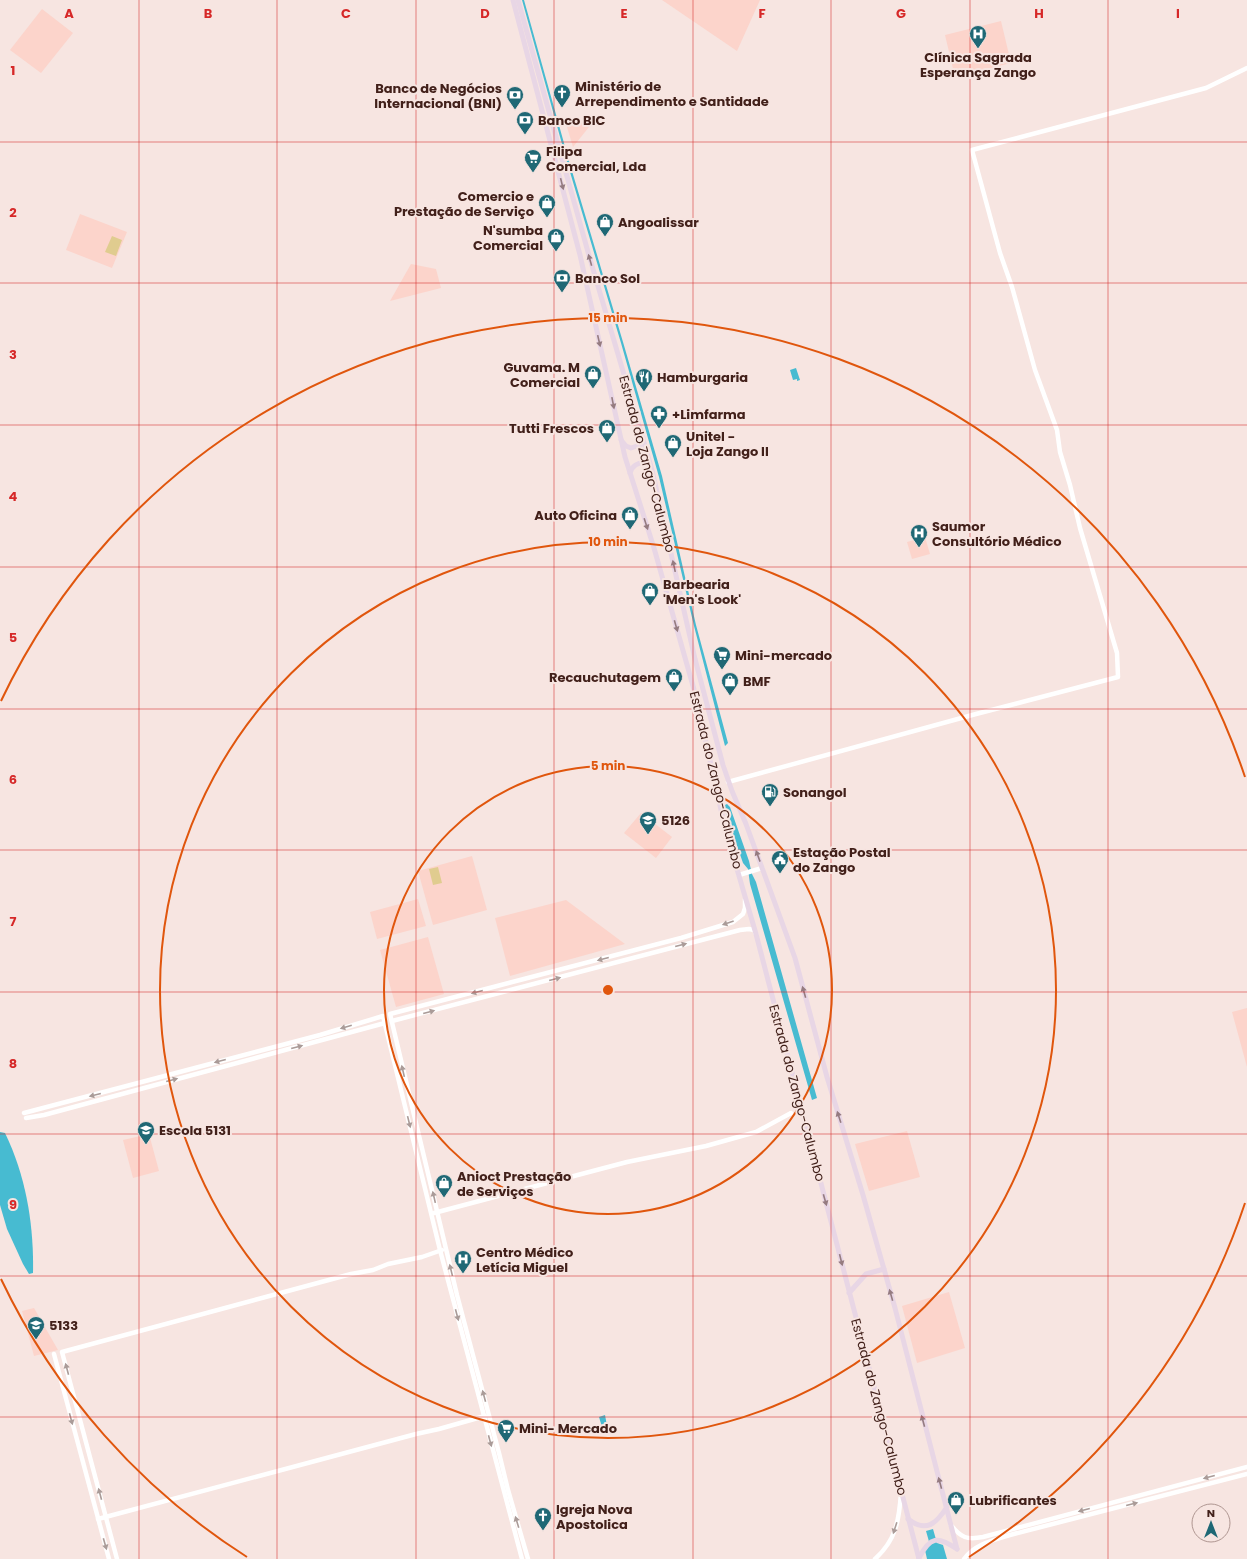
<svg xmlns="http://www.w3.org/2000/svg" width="1247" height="1559" font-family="Poppins,sans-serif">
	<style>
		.built { fill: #fcd4cb }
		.green { fill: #e0cc8f }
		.water { fill: #47bbd1 }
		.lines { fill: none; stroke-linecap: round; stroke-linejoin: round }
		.tertiary { stroke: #fff; stroke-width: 4.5 }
		.secondary { stroke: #e8d6e5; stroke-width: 5 }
		.oneway { fill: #957b80 }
		.oneway2 { fill: #aa9b98 }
		.grid { fill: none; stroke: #d62828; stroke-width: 1; stroke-opacity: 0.55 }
		.ring { fill: none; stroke: #e0560d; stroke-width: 2 }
		.labels { text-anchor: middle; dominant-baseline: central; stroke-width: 4; stroke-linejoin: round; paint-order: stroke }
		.poi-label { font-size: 13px; font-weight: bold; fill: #42201a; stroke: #f7e5e1; text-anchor: start }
		.street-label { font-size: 13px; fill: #42201a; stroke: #f7e5e1 }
		.grid-label { font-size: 13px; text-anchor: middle; font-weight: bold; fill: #d62828; stroke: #f7e5e1; stroke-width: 4; stroke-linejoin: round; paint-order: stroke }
		.centre { fill: #e0560d; stroke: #f7e5e1; stroke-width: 2 }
		.ring-label { font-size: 12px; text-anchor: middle; font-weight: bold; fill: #e0560d; stroke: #f7e5e1; stroke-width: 4; stroke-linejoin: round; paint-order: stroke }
	</style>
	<rect width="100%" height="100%" fill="#f7e5e1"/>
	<g class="built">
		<polygon points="662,0 760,0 737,51"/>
		<polygon points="42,9 73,33 41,73 10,50"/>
		<polygon points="1001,21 1011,63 955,77 945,35"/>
		<polygon points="575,116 589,127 573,147 567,127"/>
		<polygon points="80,214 127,232 112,268 66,250"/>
		<polygon points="411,264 436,269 441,288 390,301"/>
		<polygon points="925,537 930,554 912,559 907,542"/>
		<polygon points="641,813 672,837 656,858 624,833"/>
		<polygon points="472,856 487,910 433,925 418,871"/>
		<polygon points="418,899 426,926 377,939 370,912"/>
		<polygon points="566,900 625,944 510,976 495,918"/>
		<polygon points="428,937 444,994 396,1007 380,950"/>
		<polygon points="1247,1008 1247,1067 1232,1012"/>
		<polygon points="907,1131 920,1177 869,1191 855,1144"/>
		<polygon points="149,1134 159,1171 133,1178 123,1140"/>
		<polygon points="949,1292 965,1348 917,1363 902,1306"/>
		<polygon points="34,1308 58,1350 34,1356 22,1311"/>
	</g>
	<g class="green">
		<polygon points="112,236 122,240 116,256 105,252"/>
		<polygon points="438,867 442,883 433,885 429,869"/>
	</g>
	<g class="water">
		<polygon points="522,0 524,0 569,161 623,342 662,476 696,625 728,743 725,746 694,626 659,477 621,343 567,162"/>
		<polygon points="796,368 800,380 797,381 797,379 793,380 790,370"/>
		<polygon points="727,804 730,807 749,861 752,874 756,882 817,1098 812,1100 750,884 748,869 743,863 724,808 725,805"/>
		<path d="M 0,1132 L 5,1133 C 26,1176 34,1225 33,1273 L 29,1274 L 23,1264 L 7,1229 L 0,1205 Z"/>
		<polygon points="605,1415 607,1426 602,1427 599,1417"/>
		<polygon points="933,1529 937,1543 943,1545 947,1559 927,1559 925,1550 930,1545 926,1531"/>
	</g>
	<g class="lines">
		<g class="tertiary">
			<polyline points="728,782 976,714 1118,677 1117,653 1080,528 1070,485 1060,452 1057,430 1035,370 1012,287 1000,253 972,150 1206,88 1247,68"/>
			<polyline points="739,875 762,868"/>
			<polyline points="392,1021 740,930 749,929 754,930 756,934"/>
			<polyline points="24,1113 320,1035 383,1016 440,1250 522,1559"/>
			<polyline points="26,1118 44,1115 385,1023"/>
			<polyline points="434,1213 627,1162 706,1146 756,1132 791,1113"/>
			<polyline points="54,1354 109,1559"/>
			<polyline points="98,1519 416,1434 439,1429 485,1416"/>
			<path d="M 951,1525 C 961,1538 967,1540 983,1537 L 1247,1467"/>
			<polyline points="117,1559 62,1352 351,1274 373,1270 388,1264 422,1257 442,1250"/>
			<polyline points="528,1559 508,1490 499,1453 457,1295 390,1014 681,938 733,922 743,914 745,908 745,899"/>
			<path d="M 875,1559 C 896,1540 899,1521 901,1493"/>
			<path d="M 964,1559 C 975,1544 994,1540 1010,1535 L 1247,1474"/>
		</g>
		<g class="secondary">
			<polyline points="513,0 580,255 625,457 654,548 695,693 725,828 756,934 919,1559"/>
			<polyline points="518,0 588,252 652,470 695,659 723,765 732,791 746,824 795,958 827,1077 863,1195 895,1308 957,1549"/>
			<polyline points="621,440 626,446 631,448 640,445 643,438"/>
			<path d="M 630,473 C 632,466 638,462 645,463 L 650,467"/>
			<polyline points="849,1293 866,1274 884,1269"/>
			<path d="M 908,1519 C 926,1533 936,1524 947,1507"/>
			<path d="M 919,1558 C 930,1536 938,1536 957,1549"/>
		</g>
	</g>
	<defs><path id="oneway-solid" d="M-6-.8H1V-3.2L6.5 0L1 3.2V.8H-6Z"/></defs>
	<g class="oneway">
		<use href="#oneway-solid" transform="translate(562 184) rotate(76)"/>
		<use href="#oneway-solid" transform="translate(590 260) rotate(-106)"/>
		<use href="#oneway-solid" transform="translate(599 341) rotate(77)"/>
		<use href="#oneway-solid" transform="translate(613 403) rotate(79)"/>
		<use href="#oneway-solid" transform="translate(646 524) rotate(72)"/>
		<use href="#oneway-solid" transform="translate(674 566) rotate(-102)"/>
		<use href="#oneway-solid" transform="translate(676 626) rotate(74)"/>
		<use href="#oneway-solid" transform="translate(758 856) rotate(-110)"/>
		<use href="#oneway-solid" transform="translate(804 992) rotate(-106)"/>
		<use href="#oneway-solid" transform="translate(839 1117) rotate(-108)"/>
		<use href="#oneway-solid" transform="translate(825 1200) rotate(74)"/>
		<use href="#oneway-solid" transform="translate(841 1260) rotate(76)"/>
		<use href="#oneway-solid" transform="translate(891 1295) rotate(-106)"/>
		<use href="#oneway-solid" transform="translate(923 1421) rotate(-105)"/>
		<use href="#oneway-solid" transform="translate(940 1483) rotate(-105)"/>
	</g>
	<g class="oneway2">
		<use href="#oneway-solid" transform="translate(728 923) rotate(161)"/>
		<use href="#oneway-solid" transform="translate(681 945) rotate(-15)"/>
		<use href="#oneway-solid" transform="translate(603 959) rotate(165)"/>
		<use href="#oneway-solid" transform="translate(555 979) rotate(-15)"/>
		<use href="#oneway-solid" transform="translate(477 992) rotate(165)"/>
		<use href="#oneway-solid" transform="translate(429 1012) rotate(-15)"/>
		<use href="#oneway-solid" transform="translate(346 1027) rotate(164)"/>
		<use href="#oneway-solid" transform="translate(297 1047) rotate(-15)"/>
		<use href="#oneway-solid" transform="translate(220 1061) rotate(165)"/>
		<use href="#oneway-solid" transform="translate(403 1071) rotate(-103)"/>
		<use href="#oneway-solid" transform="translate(172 1080) rotate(-15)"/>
		<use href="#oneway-solid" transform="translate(95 1095) rotate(166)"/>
		<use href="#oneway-solid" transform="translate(409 1122) rotate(76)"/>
		<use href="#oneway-solid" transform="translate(434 1197) rotate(-103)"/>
		<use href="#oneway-solid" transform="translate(451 1270) rotate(-104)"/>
		<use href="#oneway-solid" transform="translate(457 1315) rotate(75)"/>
		<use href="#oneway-solid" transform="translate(67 1369) rotate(-105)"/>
		<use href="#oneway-solid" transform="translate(484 1396) rotate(-105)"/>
		<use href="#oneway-solid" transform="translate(71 1419) rotate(75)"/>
		<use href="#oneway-solid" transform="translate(490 1441) rotate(75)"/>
		<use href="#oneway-solid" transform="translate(1209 1477) rotate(165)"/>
		<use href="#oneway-solid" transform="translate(100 1494) rotate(-105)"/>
		<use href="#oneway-solid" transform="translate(1132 1504) rotate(-14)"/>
		<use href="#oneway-solid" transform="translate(1084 1510) rotate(165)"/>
		<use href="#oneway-solid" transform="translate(517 1522) rotate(-107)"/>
		<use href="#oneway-solid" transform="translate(895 1528) rotate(108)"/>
		<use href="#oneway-solid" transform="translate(105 1544) rotate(74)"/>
	</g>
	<path class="grid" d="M 139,0 L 139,1559M 277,0 L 277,1559M 416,0 L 416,1559M 554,0 L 554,1559M 693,0 L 693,1559M 831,0 L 831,1559M 970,0 L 970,1559M 1108,0 L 1108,1559M 0,142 L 1247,142M 0,283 L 1247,283M 0,425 L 1247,425M 0,567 L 1247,567M 0,709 L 1247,709M 0,850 L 1247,850M 0,992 L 1247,992M 0,1134 L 1247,1134M 0,1276 L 1247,1276M 0,1417 L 1247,1417"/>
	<g class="ring">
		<circle cx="608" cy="990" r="224"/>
		<circle cx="608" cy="990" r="448"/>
		<path d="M1245 1203A672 672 0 0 1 969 1557M247 1557A672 672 0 0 1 1 1279M1 701A672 672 0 0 1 1245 777"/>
	</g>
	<defs>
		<symbol id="hospital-pin" viewBox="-11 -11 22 30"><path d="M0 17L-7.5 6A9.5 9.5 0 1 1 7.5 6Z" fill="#1f6875" stroke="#f7e5e1"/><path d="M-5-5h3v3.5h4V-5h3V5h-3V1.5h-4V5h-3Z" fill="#fff"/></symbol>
		<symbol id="church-pin" viewBox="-11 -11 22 30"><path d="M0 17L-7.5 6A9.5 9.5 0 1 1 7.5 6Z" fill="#1f6875" stroke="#f7e5e1"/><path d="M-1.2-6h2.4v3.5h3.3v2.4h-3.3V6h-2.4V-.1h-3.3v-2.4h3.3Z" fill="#fff"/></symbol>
		<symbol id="bank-pin" viewBox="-11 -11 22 30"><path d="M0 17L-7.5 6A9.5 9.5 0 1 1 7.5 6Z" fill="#1f6875" stroke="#f7e5e1"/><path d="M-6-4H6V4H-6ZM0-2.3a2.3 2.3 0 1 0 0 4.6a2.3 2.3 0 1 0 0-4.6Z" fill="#fff"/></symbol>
		<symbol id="supermarket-pin" viewBox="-11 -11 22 30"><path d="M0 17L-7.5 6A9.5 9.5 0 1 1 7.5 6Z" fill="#1f6875" stroke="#f7e5e1"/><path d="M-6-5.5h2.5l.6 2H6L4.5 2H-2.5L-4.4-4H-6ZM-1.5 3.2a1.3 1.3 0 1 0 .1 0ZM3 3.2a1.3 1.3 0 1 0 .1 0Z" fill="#fff"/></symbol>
		<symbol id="shop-pin" viewBox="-11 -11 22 30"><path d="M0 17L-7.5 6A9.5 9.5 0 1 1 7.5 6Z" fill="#1f6875" stroke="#f7e5e1"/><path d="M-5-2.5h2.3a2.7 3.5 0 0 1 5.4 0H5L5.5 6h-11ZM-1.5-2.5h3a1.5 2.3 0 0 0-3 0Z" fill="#fff"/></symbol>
		<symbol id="restaurant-pin" viewBox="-11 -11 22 30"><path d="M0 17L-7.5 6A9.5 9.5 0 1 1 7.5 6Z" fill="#1f6875" stroke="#f7e5e1"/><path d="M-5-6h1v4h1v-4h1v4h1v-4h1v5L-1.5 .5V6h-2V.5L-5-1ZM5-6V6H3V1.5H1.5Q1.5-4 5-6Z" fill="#fff"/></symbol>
		<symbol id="pharmacy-pin" viewBox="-11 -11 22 30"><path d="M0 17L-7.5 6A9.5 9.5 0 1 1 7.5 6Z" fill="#1f6875" stroke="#f7e5e1"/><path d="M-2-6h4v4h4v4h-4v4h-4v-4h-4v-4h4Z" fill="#fff"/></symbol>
		<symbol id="fuel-pin" viewBox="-11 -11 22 30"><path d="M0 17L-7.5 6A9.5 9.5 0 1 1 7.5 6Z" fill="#1f6875" stroke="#f7e5e1"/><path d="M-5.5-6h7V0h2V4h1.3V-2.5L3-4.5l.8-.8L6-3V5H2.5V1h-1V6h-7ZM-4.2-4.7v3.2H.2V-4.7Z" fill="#fff"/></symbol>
		<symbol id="school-pin" viewBox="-11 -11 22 30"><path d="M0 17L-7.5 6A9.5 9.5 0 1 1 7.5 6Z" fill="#1f6875" stroke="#f7e5e1"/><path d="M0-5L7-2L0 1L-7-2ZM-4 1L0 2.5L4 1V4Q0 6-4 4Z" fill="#fff"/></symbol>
		<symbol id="civic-pin" viewBox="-11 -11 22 30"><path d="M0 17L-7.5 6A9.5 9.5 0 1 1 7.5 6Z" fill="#1f6875" stroke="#f7e5e1"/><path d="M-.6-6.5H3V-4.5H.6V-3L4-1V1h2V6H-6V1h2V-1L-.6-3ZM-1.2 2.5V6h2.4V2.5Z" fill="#fff"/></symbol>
	</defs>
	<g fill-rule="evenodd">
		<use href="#hospital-pin" x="968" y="24" width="20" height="27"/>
		<use href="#church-pin" x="552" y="83" width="20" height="27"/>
		<use href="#bank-pin" x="505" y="85" width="20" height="27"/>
		<use href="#bank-pin" x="515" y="110" width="20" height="27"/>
		<use href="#supermarket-pin" x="523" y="148" width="20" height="27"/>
		<use href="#shop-pin" x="537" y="193" width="20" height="27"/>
		<use href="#shop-pin" x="595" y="212" width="20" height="27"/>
		<use href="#shop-pin" x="546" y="227" width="20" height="27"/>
		<use href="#bank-pin" x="552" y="268" width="20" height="27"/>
		<use href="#shop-pin" x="583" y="364" width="20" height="27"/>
		<use href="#restaurant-pin" x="634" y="367" width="20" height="27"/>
		<use href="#pharmacy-pin" x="649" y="404" width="20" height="27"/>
		<use href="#shop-pin" x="597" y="418" width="20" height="27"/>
		<use href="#shop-pin" x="663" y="433" width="20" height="27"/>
		<use href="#shop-pin" x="620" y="505" width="20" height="27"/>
		<use href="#hospital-pin" x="909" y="523" width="20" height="27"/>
		<use href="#shop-pin" x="640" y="581" width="20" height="27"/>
		<use href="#supermarket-pin" x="712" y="645" width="20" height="27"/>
		<use href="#shop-pin" x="664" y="667" width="20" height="27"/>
		<use href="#shop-pin" x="720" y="671" width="20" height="27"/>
		<use href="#fuel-pin" x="760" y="782" width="20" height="27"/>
		<use href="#school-pin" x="638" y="810" width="20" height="27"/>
		<use href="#civic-pin" x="770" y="849" width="20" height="27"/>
		<use href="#school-pin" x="136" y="1120" width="20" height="27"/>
		<use href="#shop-pin" x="434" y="1173" width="20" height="27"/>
		<use href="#hospital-pin" x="453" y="1249" width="20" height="27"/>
		<use href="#school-pin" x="26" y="1315" width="20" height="27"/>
		<use href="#supermarket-pin" x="496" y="1418" width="20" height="27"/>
		<use href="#shop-pin" x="946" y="1490" width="20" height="27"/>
		<use href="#church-pin" x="533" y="1506" width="20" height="27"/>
	</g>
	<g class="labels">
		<g class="poi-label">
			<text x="978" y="57" text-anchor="middle">Clínica Sagrada<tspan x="978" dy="15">Esperança Zango</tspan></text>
			<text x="575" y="86">Ministério de<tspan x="575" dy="15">Arrependimento e Santidade</tspan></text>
			<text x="502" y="88" text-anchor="end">Banco de Negócios<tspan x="502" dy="15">Internacional (BNI)</tspan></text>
			<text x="538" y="120">Banco BIC</text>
			<text x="546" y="151">Filipa<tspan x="546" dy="15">Comercial, Lda</tspan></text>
			<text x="534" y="196" text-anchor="end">Comercio e<tspan x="534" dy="15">Prestação de Serviço</tspan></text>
			<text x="618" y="222">Angoalissar</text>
			<text x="543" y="230" text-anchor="end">N'sumba<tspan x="543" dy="15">Comercial</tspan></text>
			<text x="575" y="278">Banco Sol</text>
			<text x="580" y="367" text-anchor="end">Guvama. M<tspan x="580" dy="15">Comercial</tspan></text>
			<text x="657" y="377">Hamburgaria</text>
			<text x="672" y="414">+Limfarma</text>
			<text x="594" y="428" text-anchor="end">Tutti Frescos</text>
			<text x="686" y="436">Unitel -<tspan x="686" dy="15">Loja Zango II</tspan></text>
			<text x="617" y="515" text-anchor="end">Auto Oficina</text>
			<text x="932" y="526">Saumor<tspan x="932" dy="15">Consultório Médico</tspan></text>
			<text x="663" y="584">Barbearia<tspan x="663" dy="15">'Men's Look'</tspan></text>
			<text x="735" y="655">Mini-mercado</text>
			<text x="661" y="677" text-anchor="end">Recauchutagem</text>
			<text x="743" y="681">BMF</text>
			<text x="783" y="792">Sonangol</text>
			<text x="661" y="820">5126</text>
			<text x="793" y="852">Estação Postal<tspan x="793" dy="15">do Zango</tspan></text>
			<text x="159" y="1130">Escola 5131</text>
			<text x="457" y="1176">Anioct Prestação<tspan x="457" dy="15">de Serviços</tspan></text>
			<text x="476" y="1252">Centro Médico<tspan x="476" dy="15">Letícia Miguel</tspan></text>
			<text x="49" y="1325">5133</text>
			<text x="519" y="1428">Mini- Mercado</text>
			<text x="969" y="1500">Lubrificantes</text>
			<text x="556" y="1509">Igreja Nova<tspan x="556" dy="15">Apostolica</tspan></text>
		</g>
		<g class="street-label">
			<text transform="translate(647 464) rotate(75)">Estrada do Zango-Calumbo</text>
			<text transform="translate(716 780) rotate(76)">Estrada do Zango-Calumbo</text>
			<text transform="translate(797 1093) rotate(75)">Estrada do Zango-Calumbo</text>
			<text transform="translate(879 1407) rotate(75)">Estrada do Zango-Calumbo</text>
		</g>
	</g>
	<g class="grid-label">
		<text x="69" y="18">A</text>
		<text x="208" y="18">B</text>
		<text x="346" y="18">C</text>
		<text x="485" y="18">D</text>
		<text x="624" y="18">E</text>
		<text x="762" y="18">F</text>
		<text x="901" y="18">G</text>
		<text x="1039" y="18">H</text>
		<text x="1178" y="18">I</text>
		<text x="13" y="75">1</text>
		<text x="13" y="217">2</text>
		<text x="13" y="359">3</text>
		<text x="13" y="501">4</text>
		<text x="13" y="642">5</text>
		<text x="13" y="784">6</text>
		<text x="13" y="926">7</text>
		<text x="13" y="1068">8</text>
		<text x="13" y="1209">9</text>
	</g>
	<circle cx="608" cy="990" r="6" class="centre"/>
	<g class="ring-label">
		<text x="608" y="322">15 min</text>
		<text x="608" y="546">10 min</text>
		<text x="608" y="770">5 min</text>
	</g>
	<g transform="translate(1211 1523)"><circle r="19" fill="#f7e5e1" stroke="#af9691"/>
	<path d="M0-3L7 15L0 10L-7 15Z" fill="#1f6875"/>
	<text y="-6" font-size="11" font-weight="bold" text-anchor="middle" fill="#42201a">N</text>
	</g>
</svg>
